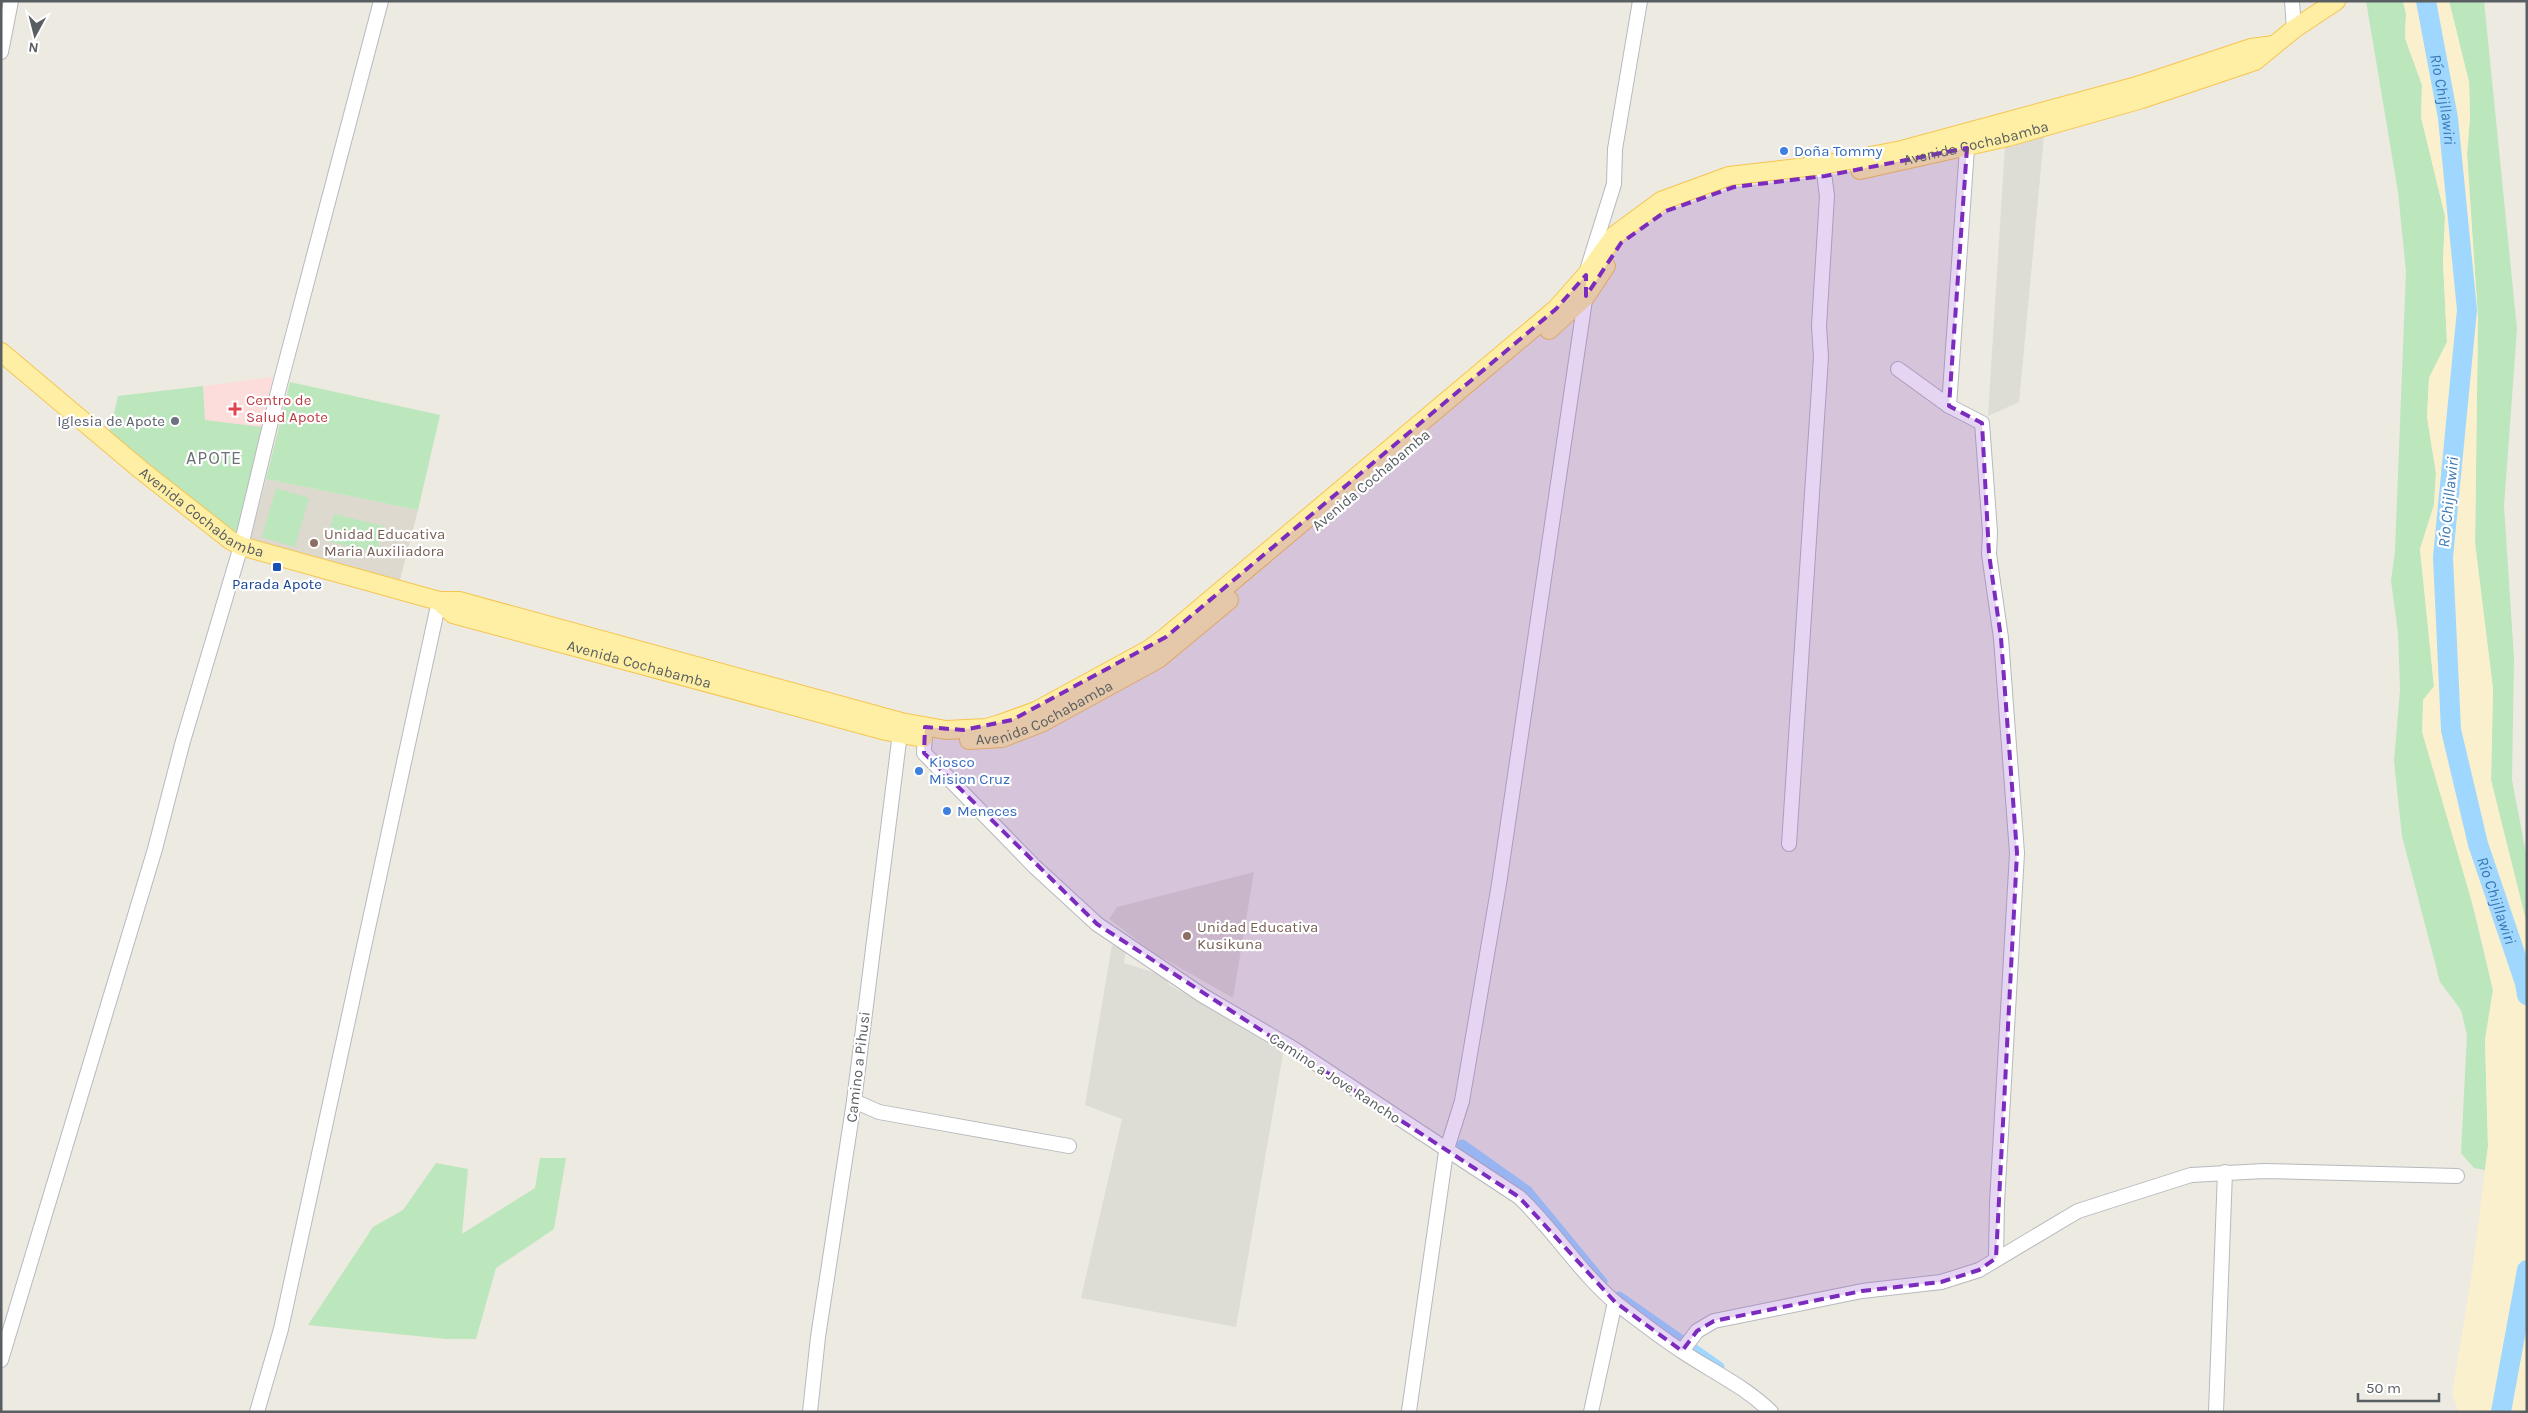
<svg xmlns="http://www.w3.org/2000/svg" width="2528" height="1413" font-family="Karla,sans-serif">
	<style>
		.industrial { fill: #dddcd5 }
		.education { fill: #ddd9cf }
		.medical { fill: #fcdddb }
		.green { fill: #bce6bc }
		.sand { fill: #fbf0cd }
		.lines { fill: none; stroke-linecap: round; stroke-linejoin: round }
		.canal { stroke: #9fd7ff; stroke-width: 11 }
		.river { stroke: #9fd7ff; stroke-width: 20 }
		.minor-casing { stroke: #b6b9be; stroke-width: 16 }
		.major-casing { stroke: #f6c550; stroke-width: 20 }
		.minor { stroke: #fff; stroke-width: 14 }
		.major { stroke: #ffefa4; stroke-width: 18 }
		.marked { fill: #7b2cbf; fill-opacity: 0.2; stroke: #7b2cbf; stroke-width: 4; stroke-dasharray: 10 6; stroke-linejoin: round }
		.shop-dot { fill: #3f7fe0; stroke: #fff; stroke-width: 2 }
		.health-dot { fill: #e0444e; stroke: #fff; stroke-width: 2 }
		.worship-dot { fill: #6b7280; stroke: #fff; stroke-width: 2 }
		.education-dot { fill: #8d6e63; stroke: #fff; stroke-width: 2 }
		.transit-dot { fill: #1a4fb4; stroke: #fff; stroke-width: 2 }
		.labels { text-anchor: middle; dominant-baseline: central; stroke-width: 4.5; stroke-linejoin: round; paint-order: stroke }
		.street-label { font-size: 15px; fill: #595e62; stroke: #fff }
		.shop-label { font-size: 15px; fill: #366cbe; stroke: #fff; text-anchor: start }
		.health-label { font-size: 15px; fill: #be3a42; stroke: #fff; text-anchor: start }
		.worship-label { font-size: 15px; fill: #5b616d; stroke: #fff; text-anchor: end }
		.education-label { font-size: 15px; fill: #785e54; stroke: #fff; text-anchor: start }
		.transit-label { font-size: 15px; fill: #164399; stroke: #fff }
		.water-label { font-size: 16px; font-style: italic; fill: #3978b4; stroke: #fff }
		.quarter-label { font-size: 18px; letter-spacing: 1px; fill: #6a7074; stroke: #fff }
	</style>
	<rect width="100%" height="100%" fill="#edeae1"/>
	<g class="industrial">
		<polygon points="2044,136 2019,402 1988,416 2005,146"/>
		<polygon points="1112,945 1126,949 1124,963 1165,976 1169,985 1284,1048 1236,1327 1081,1298 1122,1119 1085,1105"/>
	</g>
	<g class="education">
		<polygon points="266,479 418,510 400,580 250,540"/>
		<polygon points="1254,872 1233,998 1154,953 1109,919 1117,907"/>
	</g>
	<polygon class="medical" points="273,377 261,428 205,420 203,386"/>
	<g class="green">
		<polygon points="2366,1 2403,1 2406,14 2405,38 2422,85 2421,117 2445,216 2443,262 2447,342 2429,378 2427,417 2436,473 2434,505 2420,549 2434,687 2423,700 2493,990 2485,1040 2488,1146 2485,1170 2474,1168 2461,1153 2467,1035 2461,1010 2440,982 2402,836 2394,761 2400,690 2398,632 2391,581 2395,551 2406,271 2398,192"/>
		<polygon points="2449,1 2484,1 2517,329 2504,506 2514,658 2512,780 2527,859 2527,925 2491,780 2493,689 2475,543 2478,318 2467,154 2470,118 2469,82"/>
		<polygon points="290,382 440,415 418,510 266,479"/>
		<polygon points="203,386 205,420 263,427 236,537 109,435 118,396"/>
		<polygon points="276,488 309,498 295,547 262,537"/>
		<polygon points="334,514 384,526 377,553 327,541"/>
		<polygon points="540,1158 566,1158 554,1229 496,1268 476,1339 446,1339 308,1325 373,1227 403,1210 436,1163 468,1169 462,1234 535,1188"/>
	</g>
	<polygon class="sand" points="2403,1 2449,1 2469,82 2470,118 2467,154 2478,318 2475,543 2493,689 2491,780 2527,925 2527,1412 2459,1412 2452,1394 2472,1273 2488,1146 2485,1040 2493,990 2476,916 2422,732 2423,700 2434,686 2420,549 2434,505 2436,473 2427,417 2429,378 2447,342 2443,262 2445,216 2421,117 2422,85 2405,38 2406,14"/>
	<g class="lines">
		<g class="canal">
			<polyline points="1462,1145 1527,1191 1602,1282"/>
			<polyline points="1619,1297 1719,1367"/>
		</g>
		<g class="river">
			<path id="s1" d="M 2426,1 L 2448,118 L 2467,310 L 2443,557 L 2451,730 L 2478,844 L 2525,983 L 2527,995"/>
			<polyline points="2501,1412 2527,1270"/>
		</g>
		<defs>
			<g id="minor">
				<polyline points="2292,1 2294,29"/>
				<polyline points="1,52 11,1"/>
				<polyline points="1965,138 1967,148 1949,406 1982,423 1990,532 1989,554 2001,638 2017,853 1997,1203 1996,1258"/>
				<polyline points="1588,267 1614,184 1615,149 1640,1"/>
				<polyline points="1898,369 1949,406"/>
				<path d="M 925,728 L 924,753 L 1034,866 L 1097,924 L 1202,995 L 1294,1049 L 1519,1197 C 1554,1230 1579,1272 1616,1303 C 1638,1320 1660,1337 1683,1352 C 1713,1372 1746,1387 1771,1412"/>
				<polyline points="1789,844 1821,357 1819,326 1827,196 1823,165"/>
				<polyline points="854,1101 879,1112 1069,1146"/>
				<polyline points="1682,1351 1697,1331 1714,1321 1862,1291 1941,1282 1979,1270 2078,1211 2191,1175 2264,1171 2457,1176"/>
				<polyline points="1,1360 155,849 183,741 241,546 279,388 381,1"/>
				<polyline points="1409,1411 1446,1152 1462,1101 1499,884 1586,293"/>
				<polyline points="257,1412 281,1329 439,601"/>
				<polyline points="810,1412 818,1337 854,1101 901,725"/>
				<polyline points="1591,1412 1615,1302"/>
				<polyline points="2216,1412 2225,1172"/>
			</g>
			<g id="major">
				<path id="s2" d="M 1860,170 L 2008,137 L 2142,99 L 2255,61 L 2294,29 L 2336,1"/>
				<polyline points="1549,330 1586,296 1606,266"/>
				<path id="s3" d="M 1,352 L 141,470 L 230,540 L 241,546 L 439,601 L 459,601 L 901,722 L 946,730 L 986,728 L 1000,724 L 1036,711 L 1148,650 L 1166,637 L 1556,309 L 1586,275 L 1615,235 L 1661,201 L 1729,176 L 1823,165 L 1902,150 L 2137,86 L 2251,48 L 2274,45"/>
				<path id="s4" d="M 439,601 L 453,614 L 886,731 L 923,738"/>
				<path id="s5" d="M 969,740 L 1002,738 L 1041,723 L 1158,659 L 1229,600"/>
			</g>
		</defs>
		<use href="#minor" class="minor-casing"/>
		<use href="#major" class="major-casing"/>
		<use href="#minor" class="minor"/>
		<use href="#major" class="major"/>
	</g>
	<path class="marked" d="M 1967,148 L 1949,406 L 1982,423 L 1989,554 L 2001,638 L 2017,853 L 1996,1258 L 1979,1270 L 1941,1282 L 1862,1291 L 1714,1321 L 1697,1331 L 1682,1351 L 1615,1302 L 1519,1197 L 1097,924 L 924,753 L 925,727 L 963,730 L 1012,720 L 1166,637 L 1556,309 L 1586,275 L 1586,296 L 1621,243 L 1666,211 L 1734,187 L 1825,176 Z"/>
	<g class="shop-dot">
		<circle cx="1784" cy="151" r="5"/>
		<circle cx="919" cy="771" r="5"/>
		<circle cx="947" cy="811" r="5"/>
	</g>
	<path class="health-dot" d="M232.5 401.5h5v5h5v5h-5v5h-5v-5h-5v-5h5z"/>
	<circle class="worship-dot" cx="175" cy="421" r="5"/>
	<g class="education-dot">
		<circle cx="314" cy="543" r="5"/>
		<circle cx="1187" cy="936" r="5"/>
	</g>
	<rect class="transit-dot" x="272" y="562" width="10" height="10" rx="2.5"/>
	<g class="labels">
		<g class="street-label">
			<text stroke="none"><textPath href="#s2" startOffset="119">Avenida Cochabamba</textPath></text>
			<text transform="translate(1371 480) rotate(-40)">Avenida Cochabamba</text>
			<text stroke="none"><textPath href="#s3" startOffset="258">Avenida Cochabamba</textPath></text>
			<text stroke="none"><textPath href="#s4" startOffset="212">Avenida Cochabamba</textPath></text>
			<text stroke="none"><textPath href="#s5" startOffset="81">Avenida Cochabamba</textPath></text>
			<text transform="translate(858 1067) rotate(-83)">Camino a Pihusi</text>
			<text transform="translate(1335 1078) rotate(33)">Camino a Jove Rancho</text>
		</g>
		<g class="shop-label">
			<text x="1794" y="151">Doña Tommy</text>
			<text x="929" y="762">Kiosco<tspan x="929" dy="17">Mision Cruz</tspan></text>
			<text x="957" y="811">Meneces</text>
		</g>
		<g class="health-label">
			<text x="246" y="400">Centro de<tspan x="246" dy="17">Salud Apote</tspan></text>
		</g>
		<g class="worship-label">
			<text x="165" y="421">Iglesia de Apote</text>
		</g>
		<g class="education-label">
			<text x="324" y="534">Unidad Educativa<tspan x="324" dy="17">Maria Auxiliadora</tspan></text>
			<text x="1197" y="927">Unidad Educativa<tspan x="1197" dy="17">Kusikuna</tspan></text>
		</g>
		<g class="transit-label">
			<text x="277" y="584">Parada Apote</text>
		</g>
		<g class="water-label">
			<text stroke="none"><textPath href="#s1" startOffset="100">Río Chijllawiri</textPath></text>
			<text transform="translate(2448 502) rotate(-84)">Río Chijllawiri</text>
			<text stroke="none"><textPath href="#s1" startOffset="910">Río Chijllawiri</textPath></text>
		</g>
		<g class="quarter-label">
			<text x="214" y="458">APOTE</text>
		</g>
	</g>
	<rect width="2528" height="1413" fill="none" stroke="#595e62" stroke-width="5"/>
	<g transform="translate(35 35) rotate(187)" stroke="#ffffff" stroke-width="4" paint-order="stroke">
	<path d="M0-4L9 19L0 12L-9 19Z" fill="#595e62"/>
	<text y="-8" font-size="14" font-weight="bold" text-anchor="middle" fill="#595e62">N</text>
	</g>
	<path d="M2358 1393v8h81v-8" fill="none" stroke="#595e62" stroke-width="2.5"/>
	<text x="2366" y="1393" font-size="15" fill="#595e62" stroke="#ffffff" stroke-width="4" paint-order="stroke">50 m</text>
</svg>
